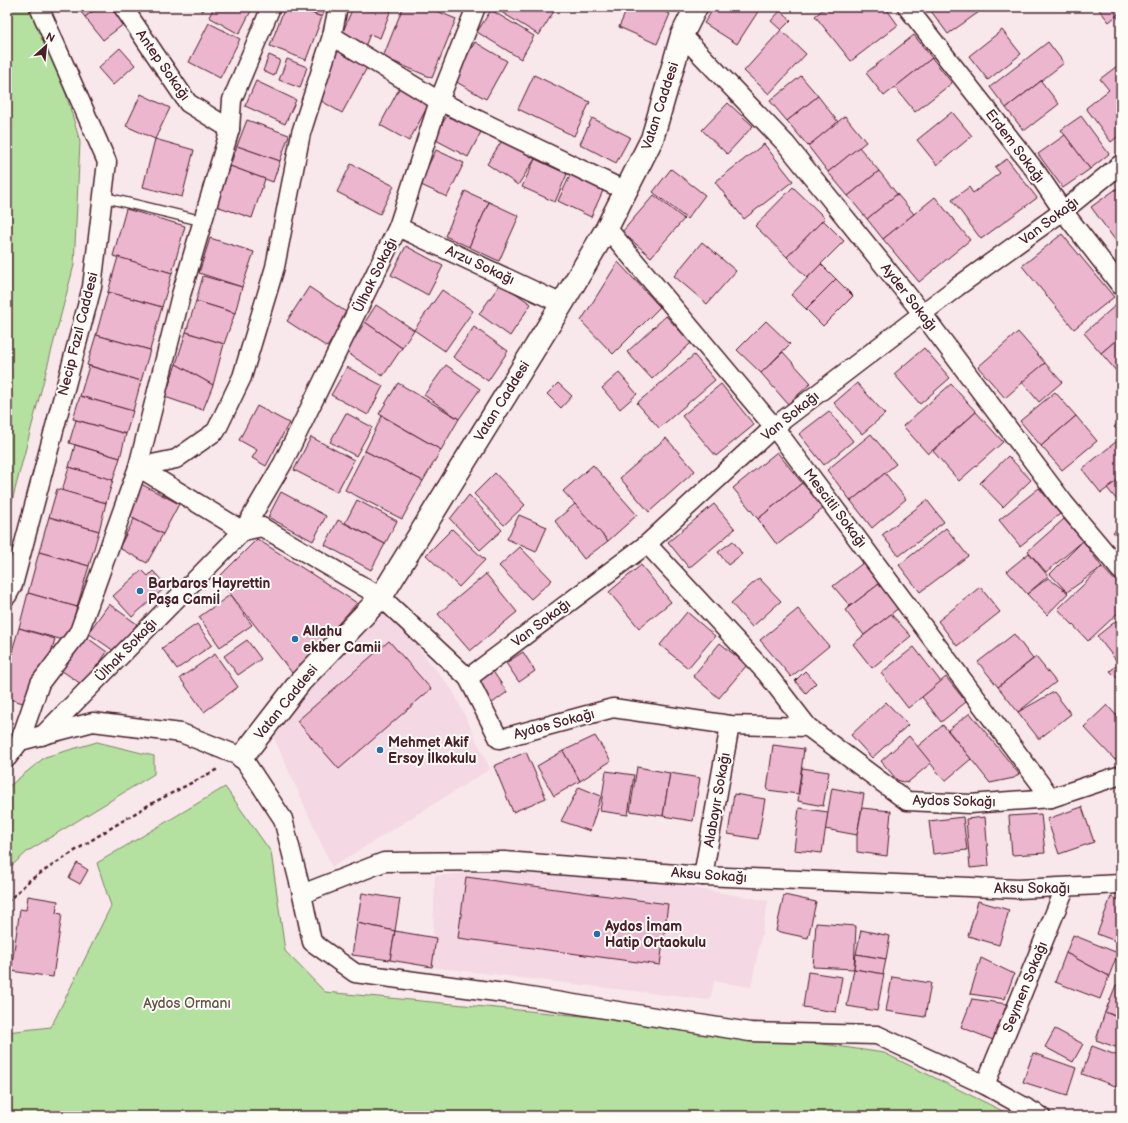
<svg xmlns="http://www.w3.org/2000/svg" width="1128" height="1123" font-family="'Balsamiq Sans',sans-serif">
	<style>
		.built { fill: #f4d8e3 }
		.green { fill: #b4e19f; stroke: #7f8065 }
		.building { fill: #ecb6cf; stroke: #4a1f2b }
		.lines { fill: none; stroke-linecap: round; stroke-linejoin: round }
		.lane-casing { stroke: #4a1f2b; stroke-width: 12 }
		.street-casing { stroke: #4a1f2b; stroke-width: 21 }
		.secondary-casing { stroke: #4a1f2b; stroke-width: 25 }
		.path { stroke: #4a1f2b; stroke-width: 2.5; stroke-dasharray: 4 3; stroke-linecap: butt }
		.lane { stroke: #fdfcf7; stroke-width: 9 }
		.street { stroke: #fdfcf7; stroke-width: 18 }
		.secondary { stroke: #fdfcf7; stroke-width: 22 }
		.poi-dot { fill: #1f6fb2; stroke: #fdfcf7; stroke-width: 1.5 }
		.labels { text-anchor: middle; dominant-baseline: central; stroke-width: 4; stroke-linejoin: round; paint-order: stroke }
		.street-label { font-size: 14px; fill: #4a1f2b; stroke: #fdfcf7 }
		.poi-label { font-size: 14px; font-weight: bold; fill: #4a1f2b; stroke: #fdfcf7; text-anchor: start }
		.park-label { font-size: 14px; fill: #645048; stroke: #fdfcf7 }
	</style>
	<rect width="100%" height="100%" fill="#f8e7eb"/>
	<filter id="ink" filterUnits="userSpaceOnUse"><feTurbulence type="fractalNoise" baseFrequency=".025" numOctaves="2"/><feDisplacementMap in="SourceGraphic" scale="8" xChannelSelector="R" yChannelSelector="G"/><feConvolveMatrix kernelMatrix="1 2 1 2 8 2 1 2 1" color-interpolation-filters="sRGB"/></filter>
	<g filter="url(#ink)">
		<g class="built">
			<polygon points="386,608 453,691 490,769 332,867 271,731"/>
			<polygon points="490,871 597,871 768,901 751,987 714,981 710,1000 432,967 435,876"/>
		</g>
		<g class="green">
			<polygon points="7,7 41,7 80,142 74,265 7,520"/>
			<polygon points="97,742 154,756 154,774 28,851 7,870 7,788 45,757"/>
			<polygon points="225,787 271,852 285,951 325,992 721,1029 884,1053 1013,1116 7,1116 7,1032 51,1027 111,906 97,863"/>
		</g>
		<g class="building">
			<polygon points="77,7 98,7 85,17"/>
			<polygon points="98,7 110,7 124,24 103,40 85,17"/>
			<polygon points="198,7 205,7 202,12"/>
			<polygon points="214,7 253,7 239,34 209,17"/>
			<polygon points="285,7 295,7 322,17 306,60 270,46"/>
			<polygon points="298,7 326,7 322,17"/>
			<polygon points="353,7 392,7 380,38 370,34 364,49 340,39"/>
			<polygon points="403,7 427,7 456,19 432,78 383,57"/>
			<polygon points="493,7 555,7 556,8 539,35"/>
			<polygon points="628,7 654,7 670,14 657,44 619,27"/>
			<polygon points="715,7 761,7 737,44 704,23"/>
			<polygon points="826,7 885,7 898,25 851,61 815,16"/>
			<polygon points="928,7 976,7 979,12 948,34"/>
			<polygon points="982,7 990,7 985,11"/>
			<polygon points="1097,7 1121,7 1121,12 1109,22"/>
			<polygon points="491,10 534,36 521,59 477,32"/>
			<polygon points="780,11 791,20 781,30 771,21"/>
			<polygon points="1121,12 1121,21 1116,16"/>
			<polygon points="209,23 240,39 220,78 189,62"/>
			<polygon points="781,30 806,54 769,94 744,71"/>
			<polygon points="1002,30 1021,54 988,80 969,56"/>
			<polygon points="914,35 932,58 884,96 866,73"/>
			<polygon points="475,42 507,61 486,99 453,80"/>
			<polygon points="1048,42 1064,63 1006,108 990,87"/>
			<polygon points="120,48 135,65 113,85 98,68"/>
			<polygon points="339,48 369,64 342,113 318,99"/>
			<polygon points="269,55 280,60 274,76 263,71"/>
			<polygon points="932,58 952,83 915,112 895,87"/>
			<polygon points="287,59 307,67 300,88 279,80"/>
			<polygon points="1121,63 1121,134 1111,142 1086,108 1109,90 1100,79"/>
			<polygon points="534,75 590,102 574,136 518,109"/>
			<polygon points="801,76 818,96 787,121 770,101"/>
			<polygon points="256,81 296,100 285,124 245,106"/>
			<polygon points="1041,81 1059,104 1024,131 1006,108"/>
			<polygon points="400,87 430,102 409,141 380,125"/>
			<polygon points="141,94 170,108 155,139 126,126"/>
			<polygon points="818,96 838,122 808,146 787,121"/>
			<polygon points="728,103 753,126 727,154 702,130"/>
			<polygon points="450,110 483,128 468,157 434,139"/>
			<polygon points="952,112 972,136 937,165 917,140"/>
			<polygon points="845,116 866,142 828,172 808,146"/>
			<polygon points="1081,116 1109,154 1090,169 1061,130"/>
			<polygon points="592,118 630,137 616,163 580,144"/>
			<polygon points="247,120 289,135 280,161 237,146"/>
			<polygon points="1065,135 1090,169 1063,188 1038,154"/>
			<polygon points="155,139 194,150 182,197 143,187"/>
			<polygon points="503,139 535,159 518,185 487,164"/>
			<polygon points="764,144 793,181 744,219 715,182"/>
			<polygon points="237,146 280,161 273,182 230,166"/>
			<polygon points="859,147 879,171 848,196 828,172"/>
			<polygon points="436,150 464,163 447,197 419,184"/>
			<polygon points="535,159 567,174 555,202 522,187"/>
			<polygon points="1007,159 1037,198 981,239 952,200 969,187 973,193 1000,173 995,167"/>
			<polygon points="351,164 394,186 380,214 337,192"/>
			<polygon points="230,166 265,179 252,218 216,206"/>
			<polygon points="574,167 607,182 591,217 558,201"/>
			<polygon points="671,169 705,195 687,219 653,192"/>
			<polygon points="879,171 897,194 867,219 848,196"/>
			<polygon points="793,187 825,218 787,257 755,226"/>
			<polygon points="1119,187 1121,190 1121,243 1118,244 1091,207"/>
			<polygon points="465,191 489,202 469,247 445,236"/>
			<polygon points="897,194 914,214 883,239 867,219"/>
			<polygon points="654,195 684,219 651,257 622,232"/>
			<polygon points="935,197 970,240 919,282 883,239"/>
			<polygon points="489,202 519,216 499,261 469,247"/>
			<polygon points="126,209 185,226 172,273 113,256"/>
			<polygon points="823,220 844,241 807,278 787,257"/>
			<polygon points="1062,234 1114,297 1074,329 1022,266"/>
			<polygon points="210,238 254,252 242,287 199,273"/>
			<polygon points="702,242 736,271 707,304 674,276"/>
			<polygon points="406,246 443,266 428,295 391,275"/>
			<polygon points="118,257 172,273 162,307 108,292"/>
			<polygon points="618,262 660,307 613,354 581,321"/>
			<polygon points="821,264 836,279 806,309 791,295"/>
			<polygon points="203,276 242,287 235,313 196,301"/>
			<polygon points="836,279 853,296 823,326 806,309"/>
			<polygon points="501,283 531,304 510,336 479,314"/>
			<polygon points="309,287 349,314 327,347 287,321"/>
			<polygon points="442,290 473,311 445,351 414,330"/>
			<polygon points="108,292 162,307 150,350 96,335"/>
			<polygon points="196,301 235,313 224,344 186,332"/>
			<polygon points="1117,304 1121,309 1121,336 1101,353 1084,333"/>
			<polygon points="376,305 414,330 402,348 365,322"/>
			<polygon points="666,316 691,343 652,379 627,352"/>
			<polygon points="766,321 790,344 761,373 737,350"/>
			<polygon points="365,322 402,348 383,376 346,352"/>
			<polygon points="474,327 508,351 488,381 453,357"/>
			<polygon points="186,332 224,344 213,385 176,364"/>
			<polygon points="1018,332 1045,363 1005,398 978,367"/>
			<polygon points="96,335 150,350 141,381 87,365"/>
			<polygon points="1121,336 1121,368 1117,372 1101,353"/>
			<polygon points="924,348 950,378 920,404 894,374"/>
			<polygon points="783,352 811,383 788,404 761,373"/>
			<polygon points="694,355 715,380 659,428 637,403"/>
			<polygon points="1045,363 1062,382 1039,402 1022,382"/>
			<polygon points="176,364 213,385 203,410 165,397"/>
			<polygon points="446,365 480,389 459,419 424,395"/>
			<polygon points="89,366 141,381 133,411 80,396"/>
			<polygon points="347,367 383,386 368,415 331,395"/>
			<polygon points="1121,368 1121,376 1117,372"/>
			<polygon points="619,373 637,394 620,409 602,388"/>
			<polygon points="398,383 459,419 441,450 379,414"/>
			<polygon points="558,383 572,396 561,408 547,394"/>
			<polygon points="857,383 885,414 862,434 834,403"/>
			<polygon points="721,384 754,425 716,456 682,416"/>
			<polygon points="951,384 976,412 928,454 903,426"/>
			<polygon points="1055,392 1076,416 1041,446 1020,421"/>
			<polygon points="80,396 133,411 126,434 73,419"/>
			<polygon points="257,406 289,423 266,466 252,458 257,450 239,440"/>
			<polygon points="829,411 853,441 824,465 799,434"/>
			<polygon points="976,412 1003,442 959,481 933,451"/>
			<polygon points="346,413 372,427 356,456 330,442"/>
			<polygon points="382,416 441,450 423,481 365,451"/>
			<polygon points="1076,416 1097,441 1062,470 1041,446"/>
			<polygon points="1121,419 1121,433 1114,427"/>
			<polygon points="76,420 126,434 120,458 69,443"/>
			<polygon points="871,434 896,464 851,501 827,470"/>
			<polygon points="311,437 354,460 337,492 294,470"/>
			<polygon points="666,438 695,471 649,512 620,478"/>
			<polygon points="1117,441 1121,446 1121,478 1101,493 1082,469"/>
			<polygon points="75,445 120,458 113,480 69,467"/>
			<polygon points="365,451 423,481 402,519 345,490"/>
			<polygon points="777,452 802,483 758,519 733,488"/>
			<polygon points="1008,456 1031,480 1003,507 980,483"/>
			<polygon points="593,465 637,515 608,541 563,491"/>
			<polygon points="69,467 113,480 106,503 62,491"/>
			<polygon points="495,473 525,505 504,525 474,494"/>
			<polygon points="885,473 906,499 872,528 851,501"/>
			<polygon points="1121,478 1121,505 1107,488"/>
			<polygon points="802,483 824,508 777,545 758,519"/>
			<polygon points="141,484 179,504 163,534 125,514"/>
			<polygon points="1039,488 1060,514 1020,546 999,520"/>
			<polygon points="57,489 106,503 99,531 49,517"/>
			<polygon points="281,492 326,516 313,541 268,517"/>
			<polygon points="469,495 502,530 480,550 450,519"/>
			<polygon points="357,500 397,521 385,544 345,523"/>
			<polygon points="927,500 944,522 899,556 882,535"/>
			<polygon points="575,504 608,541 584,559 555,521"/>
			<polygon points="714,504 735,529 689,568 668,542"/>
			<polygon points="519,515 547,527 536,552 507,539"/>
			<polygon points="49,517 99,531 89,566 39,552"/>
			<polygon points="134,519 163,534 147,563 119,548"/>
			<polygon points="1064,519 1083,541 1046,572 1028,551"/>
			<polygon points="338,520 385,544 371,570 325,545"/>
			<polygon points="1121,526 1121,542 1113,532"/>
			<polygon points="946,528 968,556 920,592 899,565"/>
			<polygon points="452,529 485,560 459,587 426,555"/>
			<polygon points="257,539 357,603 293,674 218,578"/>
			<polygon points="733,541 742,554 728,565 718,552"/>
			<polygon points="1083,541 1102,567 1067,592 1050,574"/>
			<polygon points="520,547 552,580 531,599 499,566"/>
			<polygon points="39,552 89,566 77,607 28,593"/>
			<polygon points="1029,553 1048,576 1027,594 1007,571"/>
			<polygon points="863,563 879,584 850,606 833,586"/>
			<polygon points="641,565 671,602 639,628 609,592"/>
			<polygon points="1102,567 1121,587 1121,610 1088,641 1058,609"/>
			<polygon points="142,570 148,576 153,571 167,586 132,617 113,596"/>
			<polygon points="486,574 517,612 470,651 438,614"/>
			<polygon points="759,578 781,601 752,627 731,603"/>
			<polygon points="1048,578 1068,593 1047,615 1027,594"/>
			<polygon points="879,584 900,607 864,635 845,610"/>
			<polygon points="980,587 1000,612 957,646 938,621"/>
			<polygon points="28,593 77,607 67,641 19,628"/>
			<polygon points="230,595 252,625 220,647 199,617"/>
			<polygon points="109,604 137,624 117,653 88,633"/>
			<polygon points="798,609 829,646 791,677 760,640"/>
			<polygon points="687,612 715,636 688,668 660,645"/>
			<polygon points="891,614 911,636 872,668 853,644"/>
			<polygon points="1121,617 1121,662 1119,664 1097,636"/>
			<polygon points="197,624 212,645 177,669 162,648"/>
			<polygon points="19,628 55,639 45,672 29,705 7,698 7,667"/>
			<polygon points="82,634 107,652 84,686 58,668"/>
			<polygon points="1014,634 1033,659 998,687 978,662"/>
			<polygon points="247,640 261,659 238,675 224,656"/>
			<polygon points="389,641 431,689 339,769 297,721"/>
			<polygon points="720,643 747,665 719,698 693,676"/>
			<polygon points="914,647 941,682 908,708 881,673"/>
			<polygon points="523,652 535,671 519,682 506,663"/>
			<polygon points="215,654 238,687 204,712 180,678"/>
			<polygon points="1036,657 1056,682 1018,712 998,687"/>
			<polygon points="1121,662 1121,682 1110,671"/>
			<polygon points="492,670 507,692 491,704 476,681"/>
			<polygon points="805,671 816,683 806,693 795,681"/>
			<polygon points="946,677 966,702 941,722 922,697"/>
			<polygon points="1054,692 1071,714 1039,739 1018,712"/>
			<polygon points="886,702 908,725 872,758 851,735"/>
			<polygon points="1107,705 1121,721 1121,754 1115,760 1084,727"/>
			<polygon points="1121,710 1121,721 1116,715"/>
			<polygon points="970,713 1019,774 1014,778 990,783 948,730"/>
			<polygon points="943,725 971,759 945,781 917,747"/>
			<polygon points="595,736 611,761 580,781 563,751"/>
			<polygon points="909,736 931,763 907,783 897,780 881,761"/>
			<polygon points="773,745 804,749 798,794 767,790"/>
			<polygon points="563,751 580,781 554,796 537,766"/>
			<polygon points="526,752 546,798 513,812 494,766"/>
			<polygon points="637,767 670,773 663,816 630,811"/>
			<polygon points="802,768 829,772 823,806 798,801"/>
			<polygon points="606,771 634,775 628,815 600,811"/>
			<polygon points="670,773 700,778 693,821 663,816"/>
			<polygon points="579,787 601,796 590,831 561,821"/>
			<polygon points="832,788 864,794 857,835 825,829"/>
			<polygon points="734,794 765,799 758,839 728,834"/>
			<polygon points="1082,807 1094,842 1059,854 1047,819"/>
			<polygon points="799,808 828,812 822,853 794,850"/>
			<polygon points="862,808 891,811 887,856 857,852 857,835"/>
			<polygon points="1041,814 1045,853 1012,855 1009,816"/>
			<polygon points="963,817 967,850 933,854 929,821"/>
			<polygon points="985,817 989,866 970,868 966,819"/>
			<polygon points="77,863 88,870 80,884 69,878"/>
			<polygon points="466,877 668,904 660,965 458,938"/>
			<polygon points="362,893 400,899 395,931 357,923"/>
			<polygon points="784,895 816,902 808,938 776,931"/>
			<polygon points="28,896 58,901 56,913 62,914 53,977 11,971 20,909 26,910"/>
			<polygon points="1111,897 1121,901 1121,943 1097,934"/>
			<polygon points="978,901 1009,910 999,945 968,936"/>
			<polygon points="357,923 395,931 390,960 352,955"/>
			<polygon points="816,923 856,926 854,969 813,967"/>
			<polygon points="861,930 890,936 886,959 856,954"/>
			<polygon points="395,931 436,938 432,967 390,960"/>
			<polygon points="1073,935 1118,953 1109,976 1066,953"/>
			<polygon points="1066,953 1109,976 1100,999 1055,982"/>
			<polygon points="856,954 886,959 883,974 854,969"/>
			<polygon points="981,958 1014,974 1005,999 970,994"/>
			<polygon points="854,969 884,974 877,1011 847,1006"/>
			<polygon points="808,972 842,977 836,1012 803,1007"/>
			<polygon points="892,977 931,983 925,1017 886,1011"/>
			<polygon points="1116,985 1121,987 1121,1018 1105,1012"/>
			<polygon points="972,999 1007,1004 993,1040 961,1027"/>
			<polygon points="1105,1012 1121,1019 1121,1049 1096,1040"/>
			<polygon points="1055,1029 1083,1044 1073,1062 1045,1047"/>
			<polygon points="1092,1046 1121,1057 1121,1088 1082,1074"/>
			<polygon points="1033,1053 1076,1068 1067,1096 1023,1082"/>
		</g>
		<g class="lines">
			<defs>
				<polyline id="lane" points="103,197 203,221"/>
				<g id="street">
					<polyline points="123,7 188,103 230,129"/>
					<polyline points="907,7 1037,173 1063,211 1121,286"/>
					<polyline points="682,35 786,144 922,313 1064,503 1121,571"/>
					<polyline points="332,36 439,101 626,191"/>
					<polyline points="398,227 562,304"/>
					<polyline points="607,228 774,427 1051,798"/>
					<polyline points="138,467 243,531 283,463 398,227 439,101 476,7"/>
					<polyline points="138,467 176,459 216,431 242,377 275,267 301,133 332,36 338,7"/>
					<polyline points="647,544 767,674 808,727"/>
					<polyline points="7,596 13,585 92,287 107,162 39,7"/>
					<polyline points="468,678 647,544 774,427 957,287 1063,211 1121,164"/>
					<polyline points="42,736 243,531 262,527 381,597 468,678 499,739 613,708 730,725 808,727 907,801 970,804 1051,798 1121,775"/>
					<polyline points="20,741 93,722 181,733 242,757 283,819 302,894 312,942 355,973 511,994 750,1032 877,1035 985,1085 1041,1116"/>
					<polyline points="7,758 20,741 40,683 79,632 138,467 181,295 230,129 232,100 271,7"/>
					<polyline points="703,876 730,725"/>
					<polyline points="302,894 384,862 504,861 703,876 1018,889 1121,884"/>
					<polyline points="985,1085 1065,888"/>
				</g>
				<polyline id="secondary" points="242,757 300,682 381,597 562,304 607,228 652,139 682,35 696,7"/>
			</defs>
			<use href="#lane" class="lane-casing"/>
			<use href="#street" class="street-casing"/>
			<use href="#secondary" class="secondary-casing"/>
			<polyline class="path" points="7,902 30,880 98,836 147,806 218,769"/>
			<use href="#lane" class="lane"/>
			<use href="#street" class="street"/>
			<use href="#secondary" class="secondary"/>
		</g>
	</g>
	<g class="poi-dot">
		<circle cx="140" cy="591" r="4"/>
		<circle cx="295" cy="639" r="4"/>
		<circle cx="380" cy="750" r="4"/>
		<circle cx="597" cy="934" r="4"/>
	</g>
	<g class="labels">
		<g class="street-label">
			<text transform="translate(163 65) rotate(55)">Antep Sokağı</text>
			<text transform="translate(660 106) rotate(-72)">Vatan Caddesi</text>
			<text transform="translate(1015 146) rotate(53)">Erdem Sokağı</text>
			<text transform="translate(1049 221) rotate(-37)">Van Sokağı</text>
			<text transform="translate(480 265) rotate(25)">Arzu Sokağı</text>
			<text transform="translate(375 275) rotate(-64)">Ülhak Sokağı</text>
			<text transform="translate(909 297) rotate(52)">Ayder Sokağı</text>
			<text transform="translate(78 334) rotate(-76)">Necip Fazıl Caddesi</text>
			<text transform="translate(502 401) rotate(-58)">Vatan Caddesi</text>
			<text transform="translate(790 416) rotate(-39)">Van Sokağı</text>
			<text transform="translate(835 508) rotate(53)">Mescitli Sokağı</text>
			<text transform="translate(541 623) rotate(-37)">Van Sokağı</text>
			<text transform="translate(126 650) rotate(-46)">Ülhak Sokağı</text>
			<text transform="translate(286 702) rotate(-51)">Vatan Caddesi</text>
			<text transform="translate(554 724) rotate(-15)">Aydos Sokağı</text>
			<text transform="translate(717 800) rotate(-80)">Alabayır Sokağı</text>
			<text transform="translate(954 801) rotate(1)">Aydos Sokağı</text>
			<text transform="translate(709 875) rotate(4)">Aksu Sokağı</text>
			<text x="1032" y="888">Aksu Sokağı</text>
			<text transform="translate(1025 987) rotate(-68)">Seymen Sokağı</text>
		</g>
		<g class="poi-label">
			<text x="148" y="583">Barbaros Hayrettin<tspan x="148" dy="16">Paşa Camiİ</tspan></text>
			<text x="303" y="631">Allahu<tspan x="303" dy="16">ekber Camii</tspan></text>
			<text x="388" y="742">Mehmet Akif<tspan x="388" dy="16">Ersoy İlkokulu</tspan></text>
			<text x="605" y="926">Aydos İmam<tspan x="605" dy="16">Hatip Ortaokulu</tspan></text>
		</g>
		<g class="park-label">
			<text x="187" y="1003">Aydos Ormanı</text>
		</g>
	</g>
	<rect width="1128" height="1123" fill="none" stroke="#fdfcf7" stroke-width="24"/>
	<rect x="12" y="12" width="1104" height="1099" fill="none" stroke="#4a1f2b" stroke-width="1.5" filter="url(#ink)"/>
	<g transform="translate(46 46) rotate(27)" stroke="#fdfcf7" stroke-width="3" paint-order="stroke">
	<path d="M0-3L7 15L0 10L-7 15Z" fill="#4a1f2b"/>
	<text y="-6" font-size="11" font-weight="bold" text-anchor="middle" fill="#4a1f2b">N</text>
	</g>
</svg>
